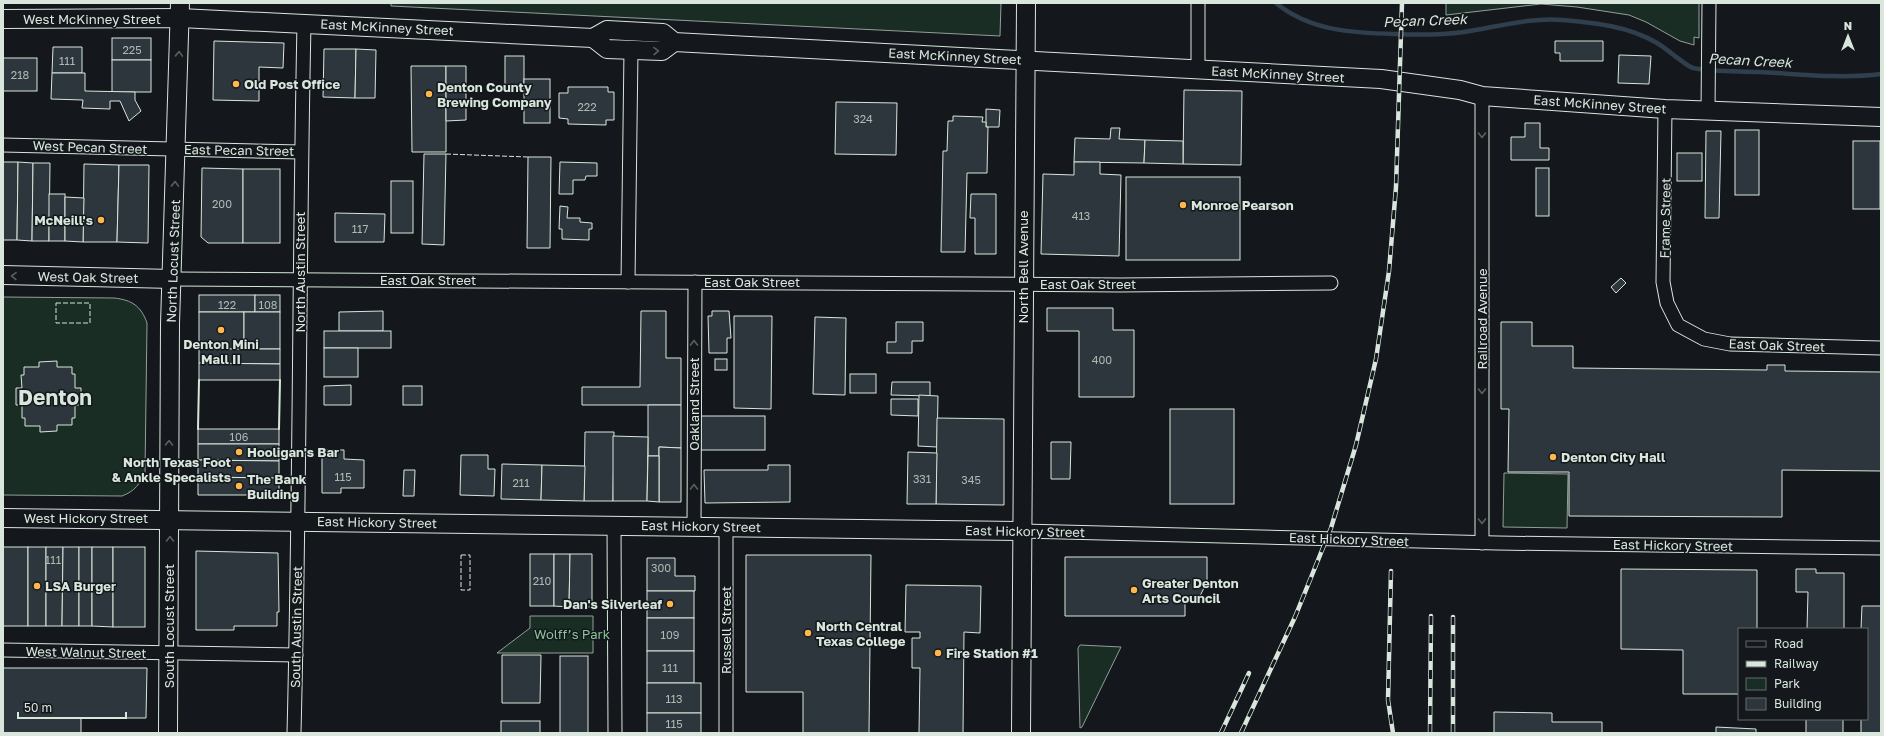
<svg xmlns="http://www.w3.org/2000/svg" width="1884" height="736" font-family="'Golos Text',sans-serif">
	<style>
		.green { fill: #1a2d24; stroke: #939e99 }
		.lines { fill: none; stroke-linecap: round; stroke-linejoin: round }
		.stream { stroke: #2f3f4d; stroke-width: 4.5 }
		.building { fill: #2c363c; stroke: #d8e6dc }
		.street-casing { stroke: #d8e6dc; stroke-width: 15 }
		.secondary-casing { stroke: #d8e6dc; stroke-width: 20 }
		.street { stroke: #14181c; stroke-width: 13 }
		.secondary { stroke: #14181c; stroke-width: 18 }
		.rail-casing { stroke: #d8e6dc; stroke-width: 4.5 }
		.rail { stroke: #14181c; stroke-width: 3; stroke-dasharray: 9; stroke-linecap: butt }
		.fence { stroke: #d8e6dc; stroke-width: 1; stroke-dasharray: 5 2; stroke-linecap: butt }
		.wall { stroke: #d8e6dc; stroke-width: 2 }
		.oneway { stroke: #59605f }
		.poi-dot { fill: #ffb74d; stroke: #14181c; stroke-width: 1.5 }
		.labels { text-anchor: middle; dominant-baseline: central; stroke-width: 3; stroke-linejoin: round; paint-order: stroke }
		.number-label { font-size: 11px; fill: #adbab4 }
		.street-label { font-size: 13px; fill: #d8e6dc; stroke: #14181c }
		.poi-label { font-size: 13px; font-weight: bold; fill: #d8e6dc; stroke: #14181c; text-anchor: start }
		.park-label { font-size: 13px; fill: #8ac095; stroke: #14181c }
		.water-label { font-size: 14px; font-style: italic; fill: #d8e6dc; stroke: #14181c }
		.town-label { font-size: 21px; font-weight: bold; fill: #d8e6dc; stroke: #14181c }
	</style>
	<rect width="100%" height="100%" fill="#14181c"/>
	<g class="green">
		<polygon points="391,3 1001,3 1000,36 391,6"/>
		<polygon points="1446,3 1699,3 1699,38 1694,37 1694,45 1680,41 1646,22 1629,15 1577,7 1541,4 1446,15"/>
		<path d="M 3,297 L 114,298 C 132,300 141,306 147,323 L 145,472 C 140,484 135,491 122,496 L 3,495 Z"/>
		<polygon points="1504,473 1568,474 1567,528 1503,527"/>
		<polygon points="530,616 593,616 593,653 497,653 530,628"/>
		<polygon points="1080,645 1121,647 1082,727 1080,728 1078,648"/>
	</g>
	<g class="lines">
		<path class="stream" d="M 1276,3 C 1310,31 1353,33 1395,34 C 1418,35 1441,35 1464,32 C 1497,27 1530,17 1563,20 C 1596,23 1628,26 1657,43 C 1666,48 1686,66 1693,68 C 1714,72 1738,71 1759,72 C 1799,74 1841,79 1881,74"/>
	</g>
	<g class="building">
		<rect x="112" y="38" width="39" height="22"/>
		<polygon points="214,41 284,43 283,68 259,67 259,101 213,100"/>
		<polygon points="1555,41 1603,41 1603,61 1560,61 1560,53 1555,53"/>
		<polygon points="53,47 82,47 82,73 52,73"/>
		<polygon points="324,49 356,49 355,98 323,97"/>
		<polygon points="356,49 376,50 375,98 355,98"/>
		<polygon points="1619,55 1651,56 1649,84 1618,83"/>
		<rect x="505" y="56" width="19" height="32"/>
		<rect x="3" y="58" width="34" height="33"/>
		<rect x="112" y="60" width="39" height="32"/>
		<polygon points="411,66 446,66 446,152 412,152"/>
		<polygon points="446,66 466,66 466,120 446,121"/>
		<polygon points="52,73 85,73 85,91 135,92 135,100 141,111 129,121 120,101 110,101 110,109 82,108 83,100 51,99"/>
		<rect x="524" y="79" width="26" height="44"/>
		<polygon points="568,87 608,87 608,92 614,92 614,120 606,120 606,125 568,124 568,119 559,118 559,93 568,93"/>
		<polygon points="1184,90 1242,91 1241,165 1183,164"/>
		<polygon points="836,102 897,103 896,155 835,154"/>
		<polygon points="986,109 1000,110 999,127 986,127"/>
		<polygon points="953,116 983,117 982,122 986,122 986,127 988,127 987,173 967,173 965,252 941,252 943,151 947,151 948,121 953,121"/>
		<polygon points="1525,123 1540,123 1540,148 1549,148 1549,160 1511,160 1511,137 1525,137"/>
		<polygon points="1111,128 1120,128 1119,139 1145,140 1144,163 1074,162 1075,138 1110,139"/>
		<rect x="1735" y="130" width="24" height="65"/>
		<polygon points="1706,131 1721,131 1719,218 1705,218"/>
		<polygon points="1145,140 1183,141 1183,164 1144,163"/>
		<rect x="1853" y="141" width="27" height="68"/>
		<rect x="1677" y="153" width="25" height="28"/>
		<polygon points="424,154 446,154 444,245 422,244"/>
		<polygon points="528,157 551,157 550,248 527,248"/>
		<polygon points="3,162 18,162 17,240 3,240"/>
		<polygon points="18,162 33,163 32,241 17,240"/>
		<polygon points="560,162 597,163 597,176 586,176 585,180 573,180 573,194 559,194"/>
		<polygon points="1074,162 1100,162 1100,174 1121,175 1119,256 1041,254 1043,174 1074,175"/>
		<polygon points="33,163 50,163 49,241 32,241"/>
		<polygon points="84,164 119,165 117,242 83,242"/>
		<polygon points="119,165 149,165 148,243 117,242"/>
		<polygon points="202,168 243,169 243,243 208,243 201,237"/>
		<rect x="1536" y="168" width="13" height="48"/>
		<rect x="243" y="169" width="37" height="74"/>
		<rect x="1126" y="177" width="114" height="83"/>
		<rect x="391" y="181" width="22" height="52"/>
		<rect x="49" y="194" width="16" height="47"/>
		<polygon points="971,194 996,194 996,254 975,254 975,218 970,218"/>
		<polygon points="65,197 84,198 83,242 65,241"/>
		<polygon points="560,206 568,207 567,218 580,218 580,222 592,223 592,229 589,229 589,240 562,239 562,229 559,229"/>
		<polygon points="335,213 385,214 384,242 335,242"/>
		<polygon points="1621,278 1626,283 1616,293 1611,287"/>
		<rect x="199" y="295" width="56" height="17"/>
		<rect x="255" y="295" width="25" height="17"/>
		<polygon points="1047,308 1113,308 1113,330 1134,330 1134,397 1079,397 1079,331 1047,331"/>
		<polygon points="383,311 383,331 339,331 339,312"/>
		<polygon points="641,311 666,311 666,358 681,358 681,405 582,405 582,387 640,387"/>
		<polygon points="712,311 729,311 731,338 727,338 727,353 709,353 708,316 712,316"/>
		<rect x="199" y="312" width="45" height="37"/>
		<rect x="244" y="312" width="36" height="37"/>
		<polygon points="734,316 772,316 771,409 734,408"/>
		<polygon points="815,317 846,318 845,395 813,394"/>
		<polygon points="896,322 923,322 923,341 912,341 912,353 887,353 887,342 896,342"/>
		<polygon points="1501,322 1532,322 1532,346 1573,346 1573,368 1767,370 1767,365 1785,365 1785,371 1881,372 1881,471 1782,470 1782,517 1569,516 1569,472 1508,472 1509,409 1501,409"/>
		<rect x="324" y="331" width="67" height="17"/>
		<rect x="324" y="348" width="34" height="29"/>
		<polygon points="199,349 280,349 280,364 199,363"/>
		<rect x="715" y="359" width="12" height="11"/>
		<polygon points="57,361 57,367 72,367 72,374 75,374 75,388 81,388 81,405 75,405 75,418 72,418 72,425 57,425 57,431 40,432 40,426 25,426 25,418 22,418 22,405 16,405 16,388 22,388 21,375 24,375 24,367 39,367 39,362"/>
		<polygon points="199,363 280,364 280,380 199,380"/>
		<rect x="850" y="374" width="26" height="19"/>
		<polygon points="892,382 930,382 930,396 891,395"/>
		<polygon points="351,385 351,405 324,405 324,386"/>
		<rect x="403" y="386" width="19" height="19"/>
		<polygon points="919,395 938,396 937,447 918,446"/>
		<polygon points="891,399 918,399 918,416 891,415"/>
		<polygon points="648,405 681,405 681,448 659,447 659,456 648,456"/>
		<rect x="1170" y="409" width="64" height="95"/>
		<rect x="701" y="416" width="64" height="34"/>
		<polygon points="937,418 1004,419 1004,505 936,504"/>
		<rect x="198" y="429" width="81" height="15"/>
		<polygon points="585,432 614,432 613,501 584,501"/>
		<polygon points="613,436 648,437 647,501 613,501"/>
		<polygon points="1051,442 1071,442 1070,479 1051,479"/>
		<polygon points="198,444 279,444 279,461 198,460"/>
		<polygon points="659,447 681,448 681,502 659,502"/>
		<polygon points="322,450 344,450 344,459 364,460 364,488 341,488 341,493 322,493"/>
		<polygon points="908,452 937,453 936,504 907,504"/>
		<polygon points="461,455 488,455 488,469 495,469 494,496 460,495"/>
		<polygon points="648,456 659,456 659,502 647,501"/>
		<polygon points="198,460 279,461 279,478 198,477"/>
		<polygon points="502,464 542,465 541,500 501,499"/>
		<polygon points="542,465 585,466 584,501 541,500"/>
		<polygon points="768,465 790,465 790,502 705,503 704,470 768,470"/>
		<polygon points="404,470 415,470 414,496 403,496"/>
		<polygon points="198,477 279,478 279,495 198,495"/>
		<rect x="3" y="547" width="25" height="79"/>
		<rect x="28" y="547" width="18" height="79"/>
		<polygon points="46,547 63,547 62,626 46,626"/>
		<polygon points="63,547 79,547 79,626 62,626"/>
		<rect x="79" y="547" width="13" height="79"/>
		<polygon points="92,547 113,547 113,627 92,626"/>
		<rect x="113" y="547" width="32" height="80"/>
		<polygon points="196,551 278,553 279,612 277,612 277,626 234,626 234,630 196,630"/>
		<rect x="530" y="554" width="24" height="52"/>
		<polygon points="554,554 570,554 569,607 554,606"/>
		<polygon points="570,554 592,554 592,607 569,607"/>
		<polygon points="746,555 871,555 869,733 803,733 803,692 746,692"/>
		<polygon points="1065,557 1207,557 1207,582 1199,598 1185,598 1185,616 1065,616"/>
		<polygon points="647,558 675,558 675,576 695,576 695,591 647,591"/>
		<polygon points="1621,569 1757,570 1757,629 1739,629 1739,694 1683,694 1683,650 1621,649"/>
		<polygon points="1796,569 1816,569 1816,573 1844,573 1844,629 1807,629 1808,592 1796,592"/>
		<polygon points="906,585 981,586 980,633 964,632 963,733 919,733 920,668 912,668 912,638 920,638 920,632 905,632"/>
		<rect x="647" y="591" width="47" height="27"/>
		<polygon points="1862,606 1881,606 1881,733 1861,733 1861,719 1867,719 1867,629 1861,629"/>
		<rect x="647" y="618" width="47" height="33"/>
		<rect x="647" y="651" width="47" height="32"/>
		<polygon points="502,655 541,655 540,703 502,703"/>
		<rect x="560" y="656" width="28" height="77"/>
		<polygon points="3,668 147,668 146,718 81,718 81,733 3,733"/>
		<rect x="647" y="683" width="54" height="30"/>
		<polygon points="1494,712 1552,713 1552,722 1602,722 1602,733 1494,733"/>
		<rect x="647" y="713" width="54" height="20"/>
		<rect x="1806" y="719" width="37" height="14"/>
		<rect x="501" y="721" width="39" height="12"/>
		<polygon points="1716,727 1756,729 1756,733 1716,733"/>
	</g>
	<g class="lines">
		<defs>
			<g id="street">
				<polyline points="1198,71 1198,3"/>
				<polyline points="1482,96 1482,543"/>
				<polyline points="1665,109 1663,282 1667,303 1678,325 1704,339 1730,344 1881,348"/>
				<polyline points="1708,111 1709,3"/>
				<polyline points="3,145 301,152"/>
				<polyline points="173,279 1120,285 1331,283"/>
				<polyline points="628,282 631,50"/>
				<polyline points="614,525 615,733"/>
				<polyline points="694,526 695,282"/>
				<polyline points="1022,531 1497,543 1881,548"/>
				<polyline points="3,650 296,655"/>
				<path d="M 294,733 C 300,497 299,260 304,24"/>
				<polyline points="726,733 726,527"/>
			</g>
			<g id="secondary">
				<polyline points="3,19 180,18 593,38 607,30 663,33 674,42 1381,79 1460,90 1482,96 1665,109 1881,117"/>
				<polyline points="593,38 607,49 662,51 674,42"/>
				<polyline points="3,275 173,279"/>
				<polyline points="3,518 1022,531"/>
				<polyline points="168,733 170,324 180,3"/>
				<polyline points="1021,733 1026,3"/>
			</g>
		</defs>
		<use href="#street" class="street-casing"/>
		<use href="#secondary" class="secondary-casing"/>
		<use href="#street" class="street"/>
		<use href="#secondary" class="secondary"/>
		<defs>
			<g id="rail">
				<polyline points="1391,571 1388,700 1393,733"/>
				<polyline points="1221,733 1249,673"/>
				<polyline points="1241,733 1295,617 1331,528 1356,445 1376,359 1389,271 1396,187 1402,3"/>
				<polyline points="1430,733 1431,616"/>
				<polyline points="1453,733 1453,617"/>
			</g>
		</defs>
		<use href="#rail" class="rail-casing"/>
		<use href="#rail" class="rail"/>
		<g class="fence">
			<polyline points="446,154 528,157"/>
			<rect x="56" y="303" width="34" height="20"/>
			<rect x="461" y="555" width="9" height="35"/>
		</g>
		<g class="wall">
			<polyline points="198,429 199,380"/>
			<polyline points="279,429 280,380"/>
		</g>
	</g>
	<defs><path id="oneway-chevron" d="M-2-3.5L2.5 0L-2 3.5" fill="none" stroke-width="1.6" stroke-linecap="round" stroke-linejoin="round"/></defs>
	<g class="oneway">
		<use href="#oneway-chevron" transform="translate(656 51) rotate(-1)"/>
		<use href="#oneway-chevron" transform="translate(179 54) rotate(-88)"/>
		<use href="#oneway-chevron" transform="translate(1482 135) rotate(90)"/>
		<use href="#oneway-chevron" transform="translate(175 184) rotate(-88)"/>
		<use href="#oneway-chevron" transform="translate(14 276) rotate(-179)"/>
		<use href="#oneway-chevron" transform="translate(694 343) rotate(-90)"/>
		<use href="#oneway-chevron" transform="translate(1482 391) rotate(90)"/>
		<use href="#oneway-chevron" transform="translate(169 443) rotate(-89)"/>
		<use href="#oneway-chevron" transform="translate(694 487) rotate(-90)"/>
		<use href="#oneway-chevron" transform="translate(1482 521) rotate(89)"/>
		<use href="#oneway-chevron" transform="translate(170 539) rotate(-90)"/>
	</g>
	<g class="poi-dot">
		<circle cx="236" cy="84" r="4"/>
		<circle cx="429" cy="94" r="4"/>
		<circle cx="1183" cy="205" r="4"/>
		<circle cx="101" cy="220" r="4"/>
		<circle cx="221" cy="330" r="4"/>
		<circle cx="239" cy="452" r="4"/>
		<circle cx="1553" cy="457" r="4"/>
		<circle cx="239" cy="469" r="4"/>
		<circle cx="239" cy="486" r="4"/>
		<circle cx="37" cy="586" r="4"/>
		<circle cx="1134" cy="590" r="4"/>
		<circle cx="670" cy="604" r="4"/>
		<circle cx="808" cy="633" r="4"/>
		<circle cx="938" cy="653" r="4"/>
	</g>
	<g class="labels">
		<g class="number-label">
			<text x="132" y="49">225</text>
			<text x="67" y="60">111</text>
			<text x="20" y="74">218</text>
			<text x="587" y="106">222</text>
			<text x="863" y="118">324</text>
			<text x="222" y="203">200</text>
			<text x="1081" y="215">413</text>
			<text x="360" y="228">117</text>
			<text x="227" y="304">122</text>
			<text x="268" y="304">108</text>
			<text x="1102" y="359">400</text>
			<text x="239" y="436">106</text>
			<text x="343" y="476">115</text>
			<text x="922" y="478">331</text>
			<text x="971" y="479">345</text>
			<text x="521" y="482">211</text>
			<text x="53" y="559">111</text>
			<text x="661" y="567">300</text>
			<text x="542" y="580">210</text>
			<text x="670" y="634">109</text>
			<text x="670" y="667">111</text>
			<text x="674" y="698">113</text>
			<text x="674" y="723">115</text>
		</g>
		<g class="street-label">
			<text x="92" y="19">West McKinney Street</text>
			<text transform="translate(387 27) rotate(3)">East McKinney Street</text>
			<text transform="translate(955 56) rotate(3)">East McKinney Street</text>
			<text transform="translate(1278 74) rotate(3)">East McKinney Street</text>
			<text transform="translate(1600 104) rotate(4)">East McKinney Street</text>
			<text transform="translate(90 147) rotate(2)">West Pecan Street</text>
			<text transform="translate(239 150) rotate(1)">East Pecan Street</text>
			<text transform="translate(1665 218) rotate(-89)">Frame Street</text>
			<text transform="translate(173 261) rotate(-88)">North Locust Street</text>
			<text transform="translate(1023 267) rotate(-90)">North Bell Avenue</text>
			<text transform="translate(300 272) rotate(-90)">North Austin Street</text>
			<text transform="translate(88 277) rotate(1)">West Oak Street</text>
			<text x="428" y="280">East Oak Street</text>
			<text x="752" y="282">East Oak Street</text>
			<text x="1088" y="284">East Oak Street</text>
			<text transform="translate(1482 319) rotate(-90)">Railroad Avenue</text>
			<text transform="translate(1777 345) rotate(2)">East Oak Street</text>
			<text transform="translate(694 404) rotate(-90)">Oakland Street</text>
			<text x="86" y="518">West Hickory Street</text>
			<text transform="translate(377 522) rotate(1)">East Hickory Street</text>
			<text transform="translate(701 526) rotate(1)">East Hickory Street</text>
			<text transform="translate(1025 531) rotate(1)">East Hickory Street</text>
			<text transform="translate(1349 539) rotate(2)">East Hickory Street</text>
			<text transform="translate(1673 545) rotate(1)">East Hickory Street</text>
			<text transform="translate(169 626) rotate(-90)">South Locust Street</text>
			<text transform="translate(296 627) rotate(-89)">South Austin Street</text>
			<text transform="translate(726 630) rotate(-90)">Russell Street</text>
			<text transform="translate(86 652) rotate(1)">West Walnut Street</text>
		</g>
		<g class="poi-label">
			<text x="244" y="84">Old Post Office</text>
			<text x="437" y="87">Denton County<tspan x="437" dy="15">Brewing Company</tspan></text>
			<text x="1191" y="205">Monroe Pearson</text>
			<text x="93" y="220" text-anchor="end">McNeill's</text>
			<text x="221" y="344" text-anchor="middle">Denton Mini<tspan x="221" dy="15">Mall II</tspan></text>
			<text x="247" y="452">Hooligan's Bar</text>
			<text x="1561" y="457">Denton City Hall</text>
			<text x="231" y="462" text-anchor="end">North Texas Foot<tspan x="231" dy="15">&amp; Ankle Specalists</tspan></text>
			<text x="247" y="479">The Bank<tspan x="247" dy="15">Building</tspan></text>
			<text x="1142" y="583">Greater Denton<tspan x="1142" dy="15">Arts Council</tspan></text>
			<text x="45" y="586">LSA Burger</text>
			<text x="662" y="604" text-anchor="end">Dan's Silverleaf</text>
			<text x="816" y="626">North Central<tspan x="816" dy="15">Texas College</tspan></text>
			<text x="946" y="653">Fire Station #1</text>
		</g>
		<g class="park-label">
			<text x="572" y="634">Wolff’s Park</text>
		</g>
		<g class="water-label">
			<text transform="translate(1425 20) rotate(-2)">Pecan Creek</text>
			<text transform="translate(1750 60) rotate(3)">Pecan Creek</text>
		</g>
		<g class="town-label">
			<text x="55" y="397">Denton</text>
		</g>
	</g>
	<rect width="1884" height="736" fill="none" stroke="#d8e6dc" stroke-width="8"/>
	<rect x="1738" y="628" width="130" height="92" fill="#14181c" stroke="#626a69"/>
	<rect x="1746" y="641" width="20" height="6" fill="#14181c" stroke="#626a69"/>
	<text x="1774" y="648" font-size="12" fill="#d8e6dc">Road</text>
	<rect x="1746" y="661" width="20" height="6" fill="#d8e6dc" stroke="#626a69"/>
	<text x="1774" y="668" font-size="12" fill="#d8e6dc">Railway</text>
	<rect x="1746" y="678" width="20" height="12" fill="#1a2d24" stroke="#626a69"/>
	<text x="1774" y="688" font-size="12" fill="#d8e6dc">Park</text>
	<rect x="1746" y="698" width="20" height="12" fill="#2c363c" stroke="#626a69"/>
	<text x="1774" y="708" font-size="12" fill="#d8e6dc">Building</text>
	<g transform="translate(1848 36)" stroke="#14181c" stroke-width="3" paint-order="stroke">
	<path d="M0-3L7 15L0 10L-7 15Z" fill="#d8e6dc"/>
	<text y="-6" font-size="11" font-weight="bold" text-anchor="middle" fill="#d8e6dc">N</text>
	</g>
	<path d="M18 712v6h108v-6" fill="none" stroke="#d8e6dc" stroke-width="2"/>
	<text x="24" y="712" font-size="12" fill="#d8e6dc" stroke="#14181c" stroke-width="3" paint-order="stroke">50 m</text>
</svg>
